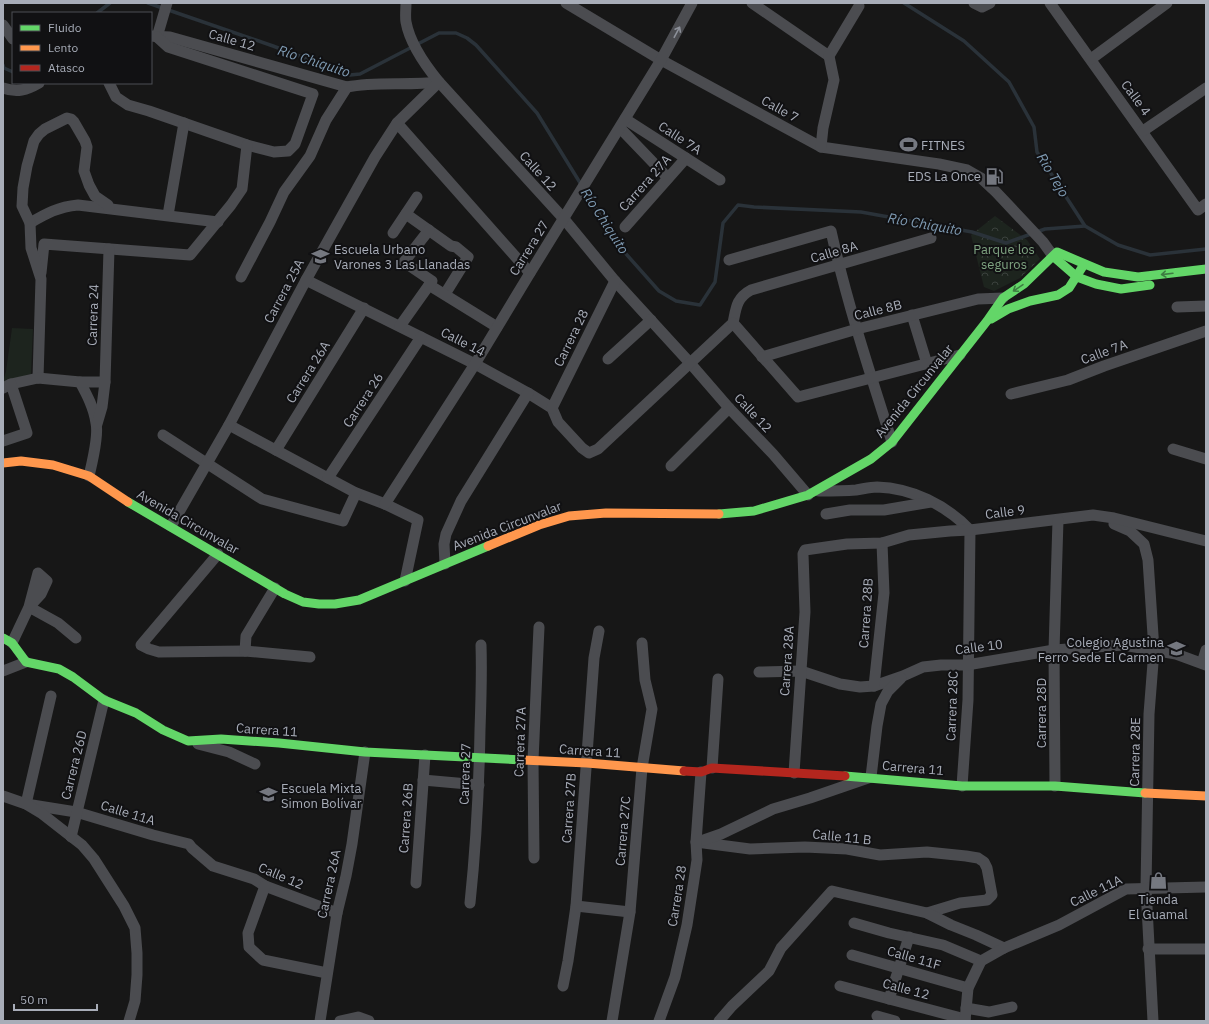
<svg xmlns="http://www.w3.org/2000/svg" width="1209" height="1024" font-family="'IBM Plex Sans',sans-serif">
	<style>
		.forest { fill: url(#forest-crowns) }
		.pitch { fill: #1d241e }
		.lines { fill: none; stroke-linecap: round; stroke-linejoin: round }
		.stream { stroke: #2a3239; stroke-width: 3.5 }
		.street { stroke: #4b4c50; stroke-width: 11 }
		.fast { stroke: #63d668; stroke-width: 9 }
		.slow { stroke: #ff974d; stroke-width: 9 }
		.jam { stroke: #b3261e; stroke-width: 9 }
		.oneway { stroke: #8c9099 }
		.oneway2 { stroke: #3e7d42 }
		.labels { text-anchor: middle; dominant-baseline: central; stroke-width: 4; stroke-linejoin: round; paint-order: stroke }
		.street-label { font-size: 13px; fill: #a8adb8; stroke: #111113 }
		.poi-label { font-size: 13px; fill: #a8adb8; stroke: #111113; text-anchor: start }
		.park-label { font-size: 13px; fill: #7fa381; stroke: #111113 }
		.water-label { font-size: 14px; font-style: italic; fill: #7f9bb3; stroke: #111113 }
	</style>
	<defs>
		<pattern id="forest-crowns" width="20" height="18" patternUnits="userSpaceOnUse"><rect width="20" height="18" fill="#1d241e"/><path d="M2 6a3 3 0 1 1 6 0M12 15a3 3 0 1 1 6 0" fill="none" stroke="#3b413d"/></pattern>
	</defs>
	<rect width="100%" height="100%" fill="#171717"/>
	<polygon class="forest" points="995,216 1027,240 1040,259 1020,278 994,291 984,287 971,235"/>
	<polygon class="pitch" points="12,328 33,329 31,374 3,382 6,371"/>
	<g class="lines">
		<g class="stream">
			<polyline points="148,3 273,46 350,75 360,74 439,33 456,33 467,38 476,45 537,113 619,246 659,291 676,301 700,305 715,282 723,223 738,205 754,207 861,212 972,232 1006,243 1045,229 1085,226"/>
			<polyline points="904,3 964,41 1009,82 1034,127 1037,152 1085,226 1118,245 1150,255 1206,249"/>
			<polyline points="97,13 110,3"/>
			<polyline points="3,65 4,68 13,72"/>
		</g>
		<g class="street">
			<polyline points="566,3 661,60 821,147 939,164 967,170 981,178 996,192 1043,242 1053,256"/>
			<polyline points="752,3 829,56"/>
			<polyline points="974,3 982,7 990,3"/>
			<polyline points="1050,3 1198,210 1206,204"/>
			<polyline points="3,25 13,39"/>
			<path d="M 151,36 L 170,37 L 347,87 C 377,81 408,86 439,82 L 564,219 L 615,281 L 690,363 L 729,408 L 773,454 L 808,495"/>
			<polyline points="157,37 167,3"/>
			<polyline points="1091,59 1167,3"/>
			<polyline points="109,83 116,97 128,105 149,111 247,145 274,152 288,151 295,144 313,94 168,47 157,37"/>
			<path d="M 3,88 C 17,93 27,90 39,83"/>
			<polyline points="625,119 720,180"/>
			<polyline points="397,123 530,273"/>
			<polyline points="620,128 668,178"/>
			<polyline points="1143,131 1206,88"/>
			<polyline points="821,147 823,128 834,80 829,56 859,6"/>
			<polyline points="406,214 451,246 456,247 468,257 445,294"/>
			<polyline points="168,215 184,123"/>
			<path d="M 30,223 C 47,213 58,207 78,205 L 218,222"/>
			<polyline points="625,227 686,158"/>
			<polyline points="393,233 417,197"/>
			<path d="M 729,260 L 831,231 C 847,303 870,373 892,442"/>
			<polyline points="41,273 44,244 190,255 231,205 242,189 247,145"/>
			<polyline points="241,277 270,222 284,192 310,156 326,120 347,87"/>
			<path d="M 306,280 L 475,364 L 528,393 L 552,408 L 558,422 L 582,448 L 589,453 L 598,449 L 733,323 C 736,309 736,298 751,290 L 931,238"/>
			<polyline points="429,285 497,327"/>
			<polyline points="1177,307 1206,306"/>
			<polyline points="912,315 927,364"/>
			<polyline points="733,323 798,397 960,355"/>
			<polyline points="400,326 432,281 404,262 429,230"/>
			<polyline points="762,357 857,329 978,299 1003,298"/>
			<polyline points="608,359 651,320"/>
			<polyline points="38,378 41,279 31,248 30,223 22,206 23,188 27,166 34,141 39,134 45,129 67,118 71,119 74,122 85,141 87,147 84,171 89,185 95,196 108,205 109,208"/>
			<path d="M 80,382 C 87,395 94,408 96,423 C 99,436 92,463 89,476"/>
			<polyline points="3,388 11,384 38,378 80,382 105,382"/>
			<polyline points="1011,394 1068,380 1104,366 1206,331"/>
			<polyline points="552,408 615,281"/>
			<polyline points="97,424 102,407 105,382 109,249"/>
			<polyline points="229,425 356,493 385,504 418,520 405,581"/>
			<polyline points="163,435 262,499 343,521 356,493"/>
			<polyline points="3,441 27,433 11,384"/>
			<polyline points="1173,449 1206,459"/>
			<polyline points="276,450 364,308"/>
			<polyline points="671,466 729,408"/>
			<polyline points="328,478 421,337"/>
			<path d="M 819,491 C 831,491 844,491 856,490 C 863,489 870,487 877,487 C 912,488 946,505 970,530 L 968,700 L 962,786"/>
			<polyline points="385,504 475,364 530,273 661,60 692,3"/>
			<polyline points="826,514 850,510 884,510 931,502"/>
			<polyline points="1114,524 1130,531 1144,544 1148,560 1154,650 1149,714 1146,888 1153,1021"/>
			<path d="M 171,526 L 229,425 L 306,280 L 375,157 L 397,123 L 439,82 C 425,65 410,44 406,22 C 405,16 406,9 406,3"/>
			<polyline points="218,554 141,645 149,649 159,652 245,651 310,657"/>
			<polyline points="445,564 444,544 446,534 461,501 528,393"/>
			<polyline points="12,643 29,607 41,594 47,581 38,573 29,607 58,623 76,638"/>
			<polyline points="245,651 246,636 249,631 275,588"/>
			<polyline points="1202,663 1206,650"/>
			<polyline points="3,671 26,662"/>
			<polyline points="759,672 801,671 840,684 860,687 874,686 903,676 923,667 941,665 967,665 1054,650 1123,645 1176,654 1206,665"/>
			<polyline points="874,686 884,593 882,543"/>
			<polyline points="51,696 26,804 76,812 153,835 189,844 192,848 213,866 254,879 265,886 337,913"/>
			<polyline points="198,744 229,752 255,764"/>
			<polyline points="712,768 718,679"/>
			<polyline points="794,773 805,612 803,554 805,550 847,544 882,543 909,535 950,531 970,530 1093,515 1114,518 1206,541"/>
			<polyline points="423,780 479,785"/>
			<polyline points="1055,786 1054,650 1058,520"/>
			<polyline points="3,796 26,804 41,813 82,845 94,859 124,906 135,928 137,953 137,975 135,1001 129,1021"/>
			<polyline points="71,837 104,700"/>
			<polyline points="696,842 750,849 805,847 847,849 880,855 927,852 966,856 978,858 984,862 987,868 992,895 987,900 960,903 927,913"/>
			<polyline points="698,842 721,834 773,809 810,798 871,777 877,726 881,704 888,691 901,678"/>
			<polyline points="534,858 533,760 539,627"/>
			<polyline points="416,883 425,755"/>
			<polyline points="265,886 248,933 249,947 263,960 327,973"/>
			<path d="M 470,903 C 476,846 479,788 480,730 C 481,702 482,674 481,645"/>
			<polyline points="576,906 630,912"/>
			<polyline points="854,923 889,933 943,945 981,961"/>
			<polyline points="1148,949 1206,949"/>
			<polyline points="852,955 968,988"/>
			<polyline points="563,986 568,961 576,906 594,658 599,631"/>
			<polyline points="840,986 965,1019"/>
			<polyline points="889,999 909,937"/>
			<polyline points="966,1008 989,1012 1012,1007"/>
			<polyline points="877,1016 895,1021"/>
			<polyline points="320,1021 337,913 346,876 352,844 365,752"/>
			<polyline points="340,1021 358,1017 369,1021"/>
			<polyline points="612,1021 630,912 642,768 652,709 645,680 642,643"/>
			<polyline points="659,1021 675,977 687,925 697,860 696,842 701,772"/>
			<polyline points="719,1021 732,1006 769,971 781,948 832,891 927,913 951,925 976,935 1004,948"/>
			<polyline points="965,1021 968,988 981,961 1004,948 1059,925 1126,889 1206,887"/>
		</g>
		<g class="fast">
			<polyline points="1054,257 1077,277 1096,284 1121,289 1150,285"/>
			<polyline points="991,319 1008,309 1030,301 1058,295 1069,288 1083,266"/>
			<polyline points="128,502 285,594 303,602 319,604 335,604 359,600 488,546"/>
			<polyline points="719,514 754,511 808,495 871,459 892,442 987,321 1003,298 1024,284 1057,252 1104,272 1138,277 1206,269"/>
			<polyline points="3,638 12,643 26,662 59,669 73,677 104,700 136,713 163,730 188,741 221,739 279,743 365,752 523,760"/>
			<polyline points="845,776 962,786 1055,786 1145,793"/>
		</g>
		<g class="slow">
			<polyline points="3,463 21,461 53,465 89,476 128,502"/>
			<polyline points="488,546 539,525 569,516 606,513 719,514"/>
			<polyline points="523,760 587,763 684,771"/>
			<polyline points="1145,793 1206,796"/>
		</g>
		<polyline class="jam" points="684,771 701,772 712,768 845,776"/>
	</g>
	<defs><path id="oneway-shaft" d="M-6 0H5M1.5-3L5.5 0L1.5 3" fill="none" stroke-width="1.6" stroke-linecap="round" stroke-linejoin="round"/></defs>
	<use class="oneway" href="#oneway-shaft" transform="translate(677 32) rotate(-62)"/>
	<g class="oneway2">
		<use href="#oneway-shaft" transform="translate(1167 274) rotate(173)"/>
		<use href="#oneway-shaft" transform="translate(1018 288) rotate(146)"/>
	</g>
	<defs>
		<symbol id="stadium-bare" viewBox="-9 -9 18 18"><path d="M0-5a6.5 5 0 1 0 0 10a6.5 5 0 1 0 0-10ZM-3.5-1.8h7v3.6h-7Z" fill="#757880" stroke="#111113" stroke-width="2.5" paint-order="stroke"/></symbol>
		<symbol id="fuel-bare" viewBox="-9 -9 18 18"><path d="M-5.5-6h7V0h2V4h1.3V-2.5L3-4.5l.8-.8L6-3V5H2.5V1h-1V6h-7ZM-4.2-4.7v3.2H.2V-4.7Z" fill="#757880" stroke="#111113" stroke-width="2.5" paint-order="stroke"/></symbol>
		<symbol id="school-bare" viewBox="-9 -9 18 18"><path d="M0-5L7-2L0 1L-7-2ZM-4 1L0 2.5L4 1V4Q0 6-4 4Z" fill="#757880" stroke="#111113" stroke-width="2.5" paint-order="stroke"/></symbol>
		<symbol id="shop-bare" viewBox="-9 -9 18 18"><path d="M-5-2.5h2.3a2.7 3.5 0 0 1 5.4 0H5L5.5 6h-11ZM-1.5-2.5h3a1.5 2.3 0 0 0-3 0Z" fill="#757880" stroke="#111113" stroke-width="2.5" paint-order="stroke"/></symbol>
	</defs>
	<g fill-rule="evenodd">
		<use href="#stadium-bare" x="896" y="132" width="25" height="25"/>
		<use href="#fuel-bare" x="982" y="164" width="25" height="25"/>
		<use href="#school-bare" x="308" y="244" width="25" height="25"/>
		<use href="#school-bare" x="1164" y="636" width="25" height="25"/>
		<use href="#school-bare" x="256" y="782" width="25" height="25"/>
		<use href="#shop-bare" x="1146" y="868" width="25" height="25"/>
	</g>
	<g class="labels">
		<g class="street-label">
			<text transform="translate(232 40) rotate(16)">Calle 12</text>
			<text transform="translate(1136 98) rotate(54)">Calle 4</text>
			<text transform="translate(780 109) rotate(29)">Calle 7</text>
			<text transform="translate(680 138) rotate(33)">Calle 7A</text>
			<text transform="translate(538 171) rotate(48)">Calle 12</text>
			<text transform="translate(645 183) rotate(-48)">Carrera 27A</text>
			<text transform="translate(529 248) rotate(-58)">Carrera 27</text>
			<text transform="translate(834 252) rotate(-16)">Calle 8A</text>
			<text transform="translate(284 291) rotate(-62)">Carrera 25A</text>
			<text transform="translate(878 310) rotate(-14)">Calle 8B</text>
			<text transform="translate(93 315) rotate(-88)">Carrera 24</text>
			<text transform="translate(571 338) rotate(-64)">Carrera 28</text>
			<text transform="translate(463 342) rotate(27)">Calle 14</text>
			<text transform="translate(1104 352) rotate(-20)">Calle 7A</text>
			<text transform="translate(308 372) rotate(-58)">Carrera 26A</text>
			<text transform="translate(914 391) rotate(-51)">Avenida Circunvalar</text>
			<text transform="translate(363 400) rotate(-57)">Carrera 26</text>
			<text transform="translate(753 413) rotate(47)">Calle 12</text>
			<text transform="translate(1005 512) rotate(-7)">Calle 9</text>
			<text transform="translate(188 522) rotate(30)">Avenida Circunvalar</text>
			<text transform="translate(507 526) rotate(-21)">Avenida Circunvalar</text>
			<text transform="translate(866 613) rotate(-86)">Carrera 28B</text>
			<text transform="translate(979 647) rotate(-7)">Calle 10</text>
			<text transform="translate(787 661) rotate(-86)">Carrera 28A</text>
			<text transform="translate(952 706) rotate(-88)">Carrera 28C</text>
			<text transform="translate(1041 713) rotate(-90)">Carrera 28D</text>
			<text transform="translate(267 730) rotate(4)">Carrera 11</text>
			<text transform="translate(520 742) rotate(-88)">Carrera 27A</text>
			<text transform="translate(590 751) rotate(4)">Carrera 11</text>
			<text transform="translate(1135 752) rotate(-89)">Carrera 28E</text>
			<text transform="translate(74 765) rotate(-76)">Carrera 26D</text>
			<text transform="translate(913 768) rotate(5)">Carrera 11</text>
			<text transform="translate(465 774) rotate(-88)">Carrera 27</text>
			<text transform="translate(569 808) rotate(-86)">Carrera 27B</text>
			<text transform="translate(128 813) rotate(17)">Calle 11A</text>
			<text transform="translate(406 818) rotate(-86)">Carrera 26B</text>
			<text transform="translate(623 831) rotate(-85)">Carrera 27C</text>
			<text transform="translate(842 837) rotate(6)">Calle 11 B</text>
			<text transform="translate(281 876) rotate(23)">Calle 12</text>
			<text transform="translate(329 884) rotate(-78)">Carrera 26A</text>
			<text transform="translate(1096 891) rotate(-26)">Calle 11A</text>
			<text transform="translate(677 896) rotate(-81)">Carrera 28</text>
			<text transform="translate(914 958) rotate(16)">Calle 11F</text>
			<text transform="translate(906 989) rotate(15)">Calle 12</text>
		</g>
		<g class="poi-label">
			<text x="921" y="145">FITNES</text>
			<text x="981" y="176" text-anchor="end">EDS La Once</text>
			<text x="334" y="249">Escuela Urbano<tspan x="334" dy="15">Varones 3 Las Llanadas</tspan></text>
			<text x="1164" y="642" text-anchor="end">Colegio Agustina<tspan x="1164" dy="15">Ferro Sede El Carmen</tspan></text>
			<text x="281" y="788">Escuela Mixta<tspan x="281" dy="15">Simon Bolívar</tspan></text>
			<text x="1158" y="899" text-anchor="middle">Tienda<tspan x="1158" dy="15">El Guamal</tspan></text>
		</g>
		<g class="park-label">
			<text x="1004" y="249">Parque los<tspan x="1004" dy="15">seguros</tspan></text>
		</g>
		<g class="water-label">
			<text transform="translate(314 61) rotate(18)">Río Chiquito</text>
			<text transform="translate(1053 175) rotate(59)">Rio Tejo</text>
			<text transform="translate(605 221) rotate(57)">Río Chiquito</text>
			<text transform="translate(925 224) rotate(10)">Río Chiquito</text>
		</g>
	</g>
	<rect width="1209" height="1024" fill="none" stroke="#a8adb8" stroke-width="8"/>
	<rect x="12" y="12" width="140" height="72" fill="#111113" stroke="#4d4f55"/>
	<rect x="20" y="25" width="20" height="6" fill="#63d668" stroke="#4d4f55"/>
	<text x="48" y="32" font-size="12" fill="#a8adb8">Fluido</text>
	<rect x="20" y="45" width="20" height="6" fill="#ff974d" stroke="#4d4f55"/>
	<text x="48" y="52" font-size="12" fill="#a8adb8">Lento</text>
	<rect x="20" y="65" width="20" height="6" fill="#b3261e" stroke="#4d4f55"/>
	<text x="48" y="72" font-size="12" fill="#a8adb8">Atasco</text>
	<path d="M14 1004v6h83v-6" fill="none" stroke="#a8adb8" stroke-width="2"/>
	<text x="20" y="1004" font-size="12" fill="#a8adb8" stroke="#111113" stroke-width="3" paint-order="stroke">50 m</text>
</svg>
